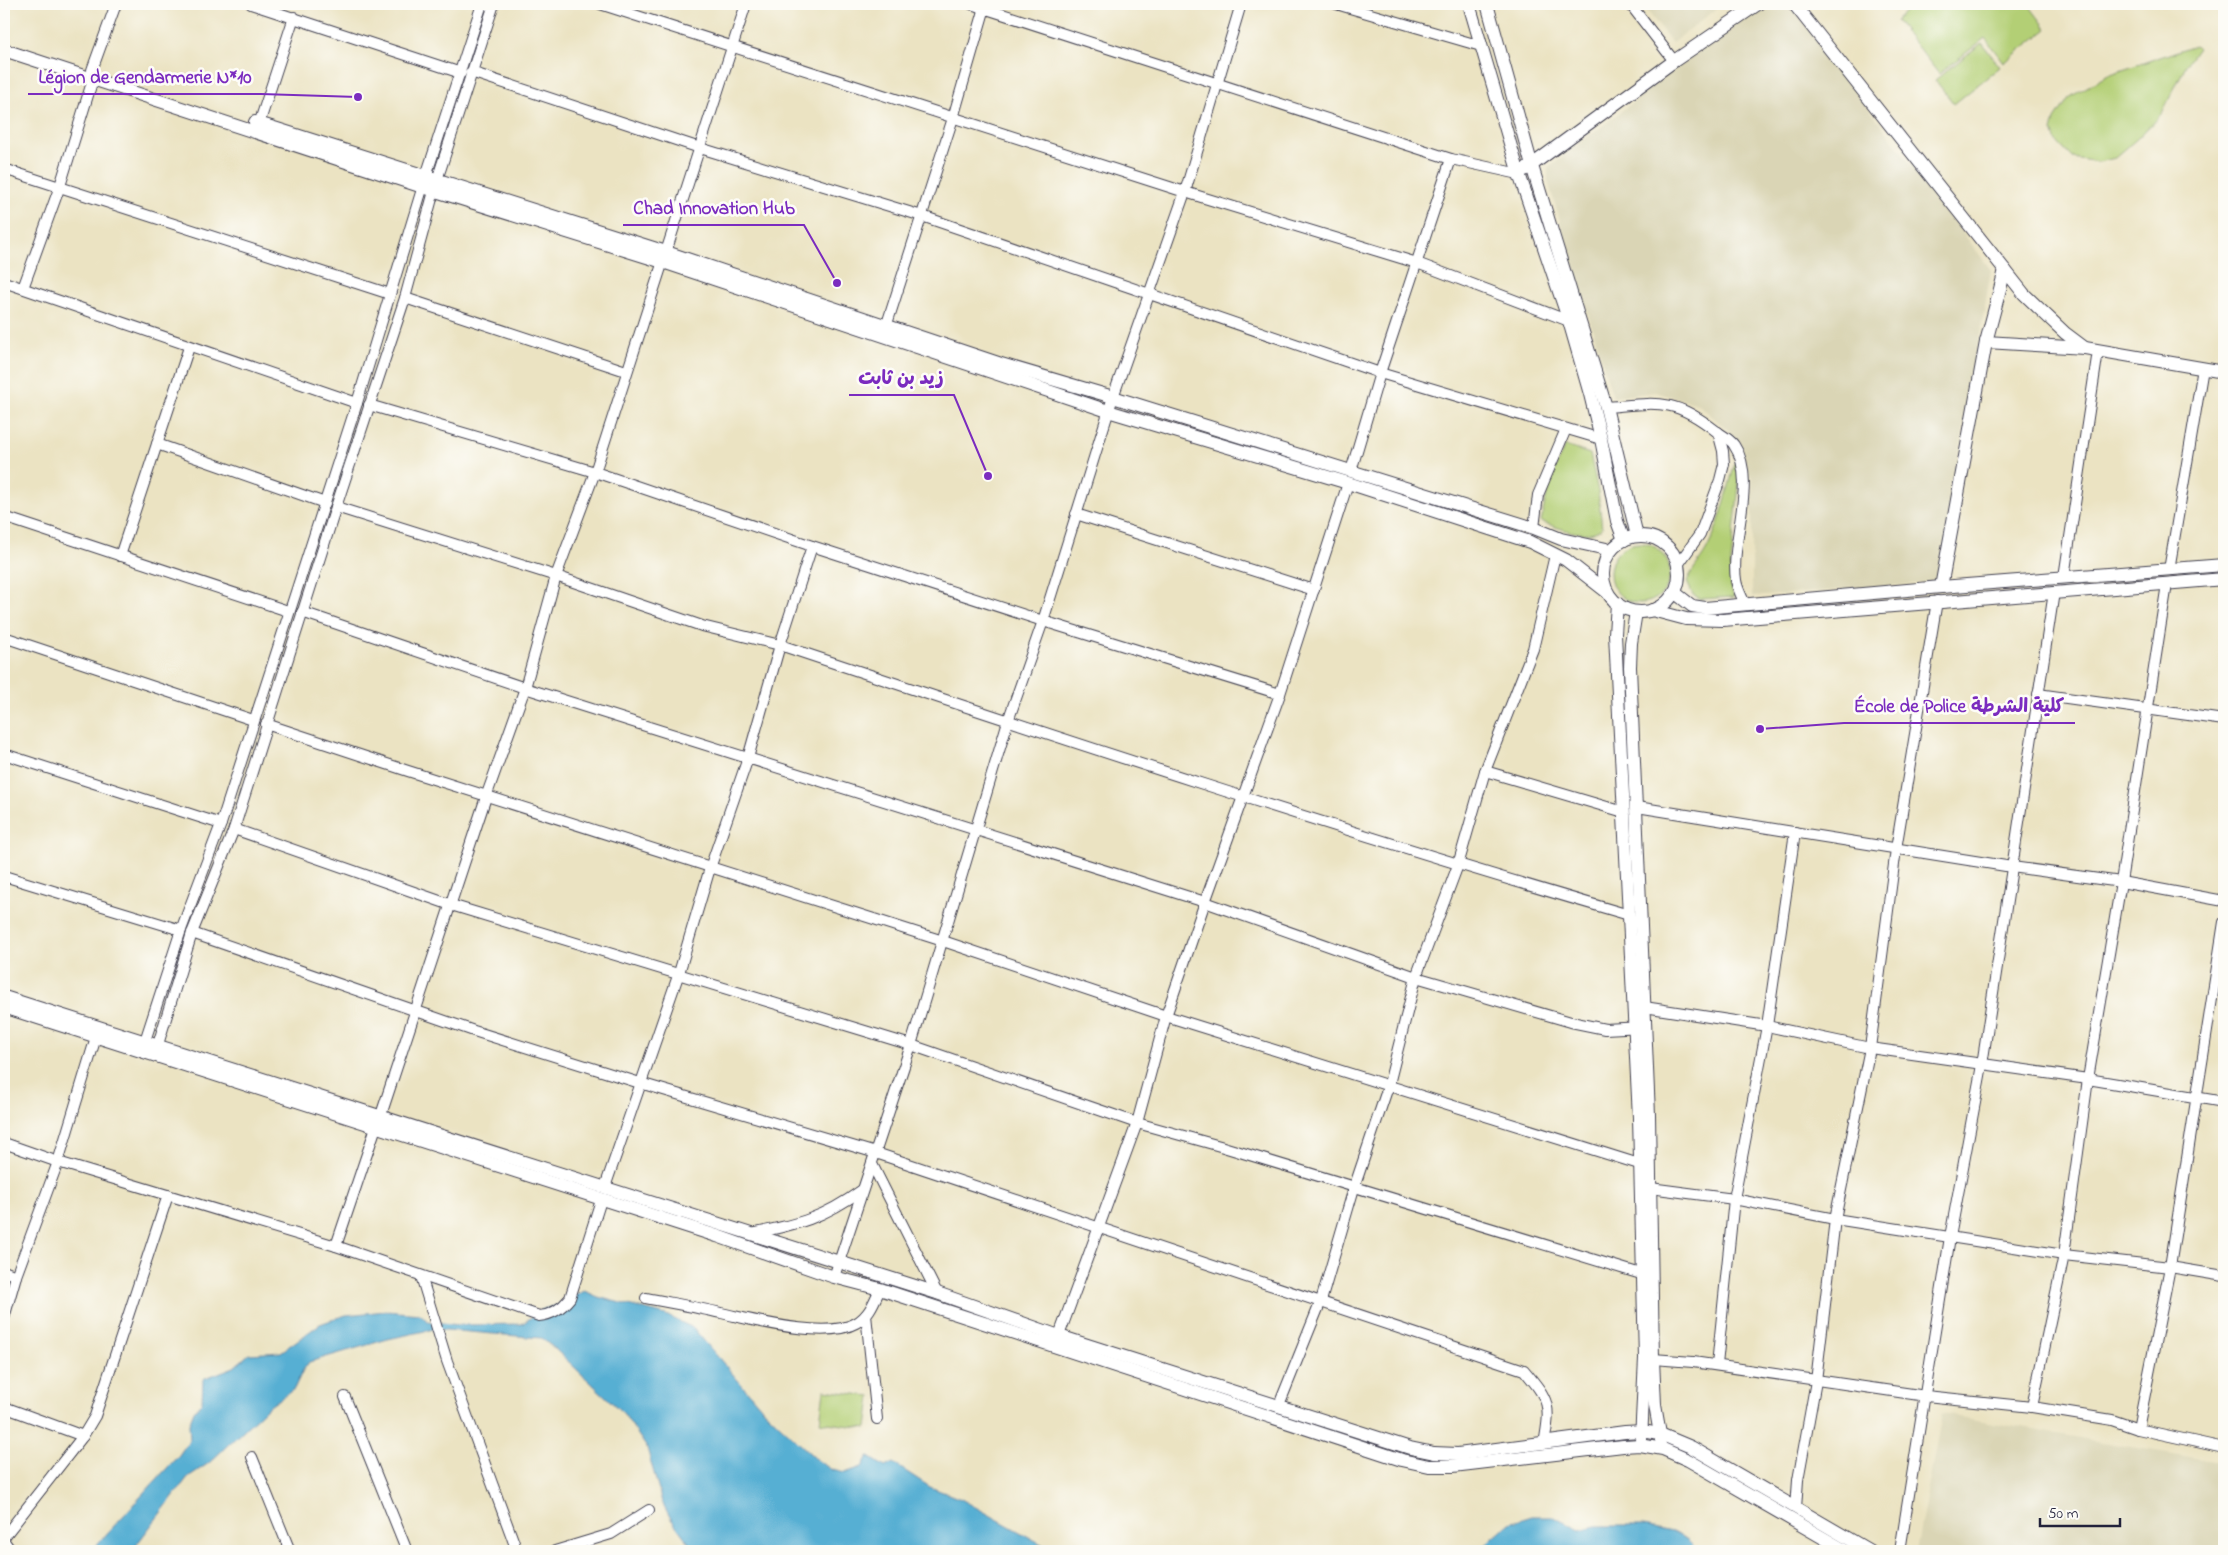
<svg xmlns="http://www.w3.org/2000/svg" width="2228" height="1555" font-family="'Indie Flower','Playpen Sans Arabic',sans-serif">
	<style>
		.built { fill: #dad5b5 }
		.green { fill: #b3cf75; stroke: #6a7858 }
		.water { fill: #56afd3; stroke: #3c6887 }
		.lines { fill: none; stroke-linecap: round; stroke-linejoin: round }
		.minor-casing { stroke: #403f4f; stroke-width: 12 }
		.tertiary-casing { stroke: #403f4f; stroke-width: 14 }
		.minor { stroke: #fff; stroke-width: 10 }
		.tertiary { stroke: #fff; stroke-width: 12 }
		.leader { fill: none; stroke: #7b2cbf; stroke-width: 2 }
		.callout-dot { fill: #7b2cbf; stroke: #fdfcf7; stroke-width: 2 }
		.callout-label { font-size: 19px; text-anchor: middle; font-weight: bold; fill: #7b2cbf; stroke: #fdfcf7; stroke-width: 5; stroke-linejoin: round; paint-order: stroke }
	</style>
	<rect width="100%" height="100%" fill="#fdfcf7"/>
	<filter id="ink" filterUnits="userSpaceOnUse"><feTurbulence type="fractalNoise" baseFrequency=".02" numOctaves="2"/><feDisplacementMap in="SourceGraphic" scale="10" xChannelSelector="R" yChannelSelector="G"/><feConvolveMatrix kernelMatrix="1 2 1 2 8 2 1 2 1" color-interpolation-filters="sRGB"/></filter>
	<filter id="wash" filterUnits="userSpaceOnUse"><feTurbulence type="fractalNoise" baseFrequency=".0096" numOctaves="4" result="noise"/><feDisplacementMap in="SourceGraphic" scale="20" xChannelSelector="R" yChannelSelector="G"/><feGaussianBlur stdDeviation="1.12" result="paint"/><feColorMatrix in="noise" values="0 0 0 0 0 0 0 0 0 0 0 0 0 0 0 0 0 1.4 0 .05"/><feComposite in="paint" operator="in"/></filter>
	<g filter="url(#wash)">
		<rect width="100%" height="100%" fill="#ebe3c2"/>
		<g class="built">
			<polygon points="1642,4 1723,4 1672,43"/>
			<polygon points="1759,4 1790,4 1991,270 1937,582 1752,597 1752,479 1736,437 1698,404 1655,392 1613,397 1548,181 1548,168"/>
			<polygon points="1942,1414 2224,1463 2224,1523 2220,1551 1916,1551"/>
		</g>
		<g class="green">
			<polygon points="1914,4 1957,4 1967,8 1978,4 2028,4 2047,29 2004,63 1985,38 1939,74 1896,20"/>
			<polygon points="1982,43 2000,67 1954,104 1935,80"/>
			<polygon points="2195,45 2198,48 2186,65 2162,113 2139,137 2115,158 2099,162 2072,158 2055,140 2052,131 2055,119 2069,98 2080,91 2108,75"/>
			<path d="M 1565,446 L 1590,454 L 1598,491 L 1602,528 C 1586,541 1558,527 1541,522 C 1546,495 1552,471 1565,446 Z"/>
			<path d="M 1736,459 L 1740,475 L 1730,571 L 1731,587 L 1734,597 L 1701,599 L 1693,595 L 1687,582 C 1692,568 1703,559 1709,545 C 1722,519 1728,488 1736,459 Z"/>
			<circle cx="1640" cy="573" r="30"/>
			<polygon points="824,1390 871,1396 867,1428 820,1422"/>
		</g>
		<g class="water">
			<polygon points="585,1291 598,1297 666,1315 693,1328 761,1407 817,1460 832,1470 845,1473 862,1467 868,1456 885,1467 893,1463 930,1487 961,1499 1054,1551 695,1551 671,1519 662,1502 647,1448 624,1414 554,1348 541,1338 434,1329 388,1339 309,1362 303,1370 294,1389 267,1408 209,1463 188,1477 137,1544 137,1551 91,1551 179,1455 190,1439 189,1424 194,1411 202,1402 203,1379 234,1367 249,1354 281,1352 320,1324 346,1315 386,1311 420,1314 428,1321 458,1325 522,1324 543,1309 558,1305 573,1296"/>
			<polygon points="1532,1516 1551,1516 1580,1530 1597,1526 1644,1526 1672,1532 1688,1540 1699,1551 1479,1551 1510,1523"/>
		</g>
	</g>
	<g filter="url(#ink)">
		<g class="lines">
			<defs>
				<g id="minor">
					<polyline points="251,4 461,73"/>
					<polyline points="600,4 1185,192 1417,263 1569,321"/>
					<polyline points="971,4 1451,159 1519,174"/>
					<polyline points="1336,4 1481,46"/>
					<polyline points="1630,4 1674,61"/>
					<polyline points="92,70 116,4"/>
					<polyline points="471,72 700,148 922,216 1380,373 1601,439"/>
					<polyline points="259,124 294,17"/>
					<polyline points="4,169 390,294"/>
					<polyline points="4,282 357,403"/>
					<polyline points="23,288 60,186 93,79"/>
					<polyline points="405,298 626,371"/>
					<polyline points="886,327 953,118 986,4"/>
					<polyline points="369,405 595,472 812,546"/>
					<path d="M 1606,407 C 1657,403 1673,397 1716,431 C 1722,435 1730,439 1734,445 C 1758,480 1730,540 1736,580 C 1737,588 1742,597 1745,604"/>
					<polyline points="157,444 325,503"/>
					<polyline points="1351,471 1380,373 1451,159"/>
					<path d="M 336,507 L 556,576 L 702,626 L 780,645 C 1062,739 1344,832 1629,915"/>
					<polyline points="1076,514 1314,590"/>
					<polyline points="4,517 288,611"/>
					<polyline points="1534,528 1538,495 1566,429"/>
					<polyline points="120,556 189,347"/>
					<polyline points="1677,566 1700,534 1720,480 1724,464 1723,451 1718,432"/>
					<polyline points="2169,570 2203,368"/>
					<polyline points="2064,577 2098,351"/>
					<polyline points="302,612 525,688 1205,902 1416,977 1571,1022 1605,1029 1642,1027"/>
					<polyline points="4,637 253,720"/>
					<polyline points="2038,694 2224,720"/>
					<polyline points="266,724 408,771 943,941 1166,1016 1639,1164"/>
					<polyline points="4,754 221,824"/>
					<polyline points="1485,771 1624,812"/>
					<polyline points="1637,807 2012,867 2121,882 2224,901"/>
					<polyline points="234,829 451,905 911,1045 1137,1123 1220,1146 1641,1274"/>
					<polyline points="4,876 181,930"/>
					<path d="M 192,933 L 474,1031 L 640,1083 L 876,1153 L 1524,1370 C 1550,1401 1551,1405 1544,1444"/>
					<polyline points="1638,1006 1767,1026 1870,1048 2088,1079 2224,1102"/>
					<polyline points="143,1047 181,930 221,824 357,403 426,176 482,4"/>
					<polyline points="156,1051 192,933 234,829 336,507 405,298 437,180 494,4"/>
					<polyline points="381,1115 486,797 525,688 556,576 595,472 746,4"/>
					<path d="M 4,1143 L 58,1162 L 336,1246 L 539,1316 C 552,1315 562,1308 570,1298 L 601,1200"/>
					<polyline points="872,1164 937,1293"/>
					<polyline points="605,1187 679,973 710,868 748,758 780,645 812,546 1043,621 1280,694"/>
					<polyline points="1650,1188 1734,1199 1835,1219 2064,1255 2170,1267 2224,1276"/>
					<path d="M 751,1234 C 798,1224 822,1219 862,1190"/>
					<polyline points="336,1246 376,1127"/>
					<polyline points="4,1271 16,1276"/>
					<polyline points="421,1276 447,1361 517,1551"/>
					<polyline points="834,1277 911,1045 1008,721 1043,621 1113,397 1185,192 1241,4"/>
					<path d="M 646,1298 C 671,1303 696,1307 721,1313 C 754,1320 826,1340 856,1323 C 869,1316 874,1302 880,1289"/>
					<polyline points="866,1315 877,1419"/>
					<polyline points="4,1318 16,1276 58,1162 96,1037"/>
					<polyline points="1057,1341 1137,1123 1166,1016 1205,902 1280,694 1348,483"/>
					<polyline points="1653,1359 1693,1362 1926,1396 2032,1407 2112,1420 2138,1429 2224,1448"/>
					<polyline points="1717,1365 1734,1199 1767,1026 1795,832"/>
					<polyline points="345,1397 407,1551"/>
					<polyline points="1279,1405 1321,1301 1354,1188 1389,1084 1416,977 1458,865 1485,771 1533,649 1555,555"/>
					<polyline points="4,1407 83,1436"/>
					<polyline points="2032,1407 2064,1255 2088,1079 2121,882 2167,584"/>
					<polyline points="2138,1429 2170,1267 2224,922"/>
					<polyline points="252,1457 290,1551"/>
					<polyline points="1796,1508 1798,1480 1816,1381 1835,1219 1870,1048 1896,849 1937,601"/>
					<polyline points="4,1537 83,1436 95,1416 168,1195"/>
					<polyline points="4,1541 11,1551"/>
					<polyline points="555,1551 611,1534 649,1510"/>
					<polyline points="1900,1551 1950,1237 1982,1065 2054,592"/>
				</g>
				<g id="tertiary">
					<polyline points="1469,4 1519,174 1569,321 1590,394 1601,439 1617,521 1624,540"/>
					<polyline points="1487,4 1532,166 1606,407 1637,536"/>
					<polyline points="1794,4 2024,294 2065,333 2085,348 2224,372"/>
					<polyline points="4,50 423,187 663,262 1108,411 1348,483 1530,542 1566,560 1607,592"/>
					<polyline points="255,122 666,252 1001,364 1113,397 1534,528 1561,539 1611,550"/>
					<polyline points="1525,170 1674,61 1758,4"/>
					<polyline points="1986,342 2085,348"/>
					<circle cx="1641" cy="574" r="38"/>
					<polyline points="1941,587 1986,342 2005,270"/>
					<polyline points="1674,592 1692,606 1705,608 1941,587 2224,565"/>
					<polyline points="1617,603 1615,634 1639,1118 1645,1358 1641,1440"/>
					<polyline points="1652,610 1686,619 1723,620 2224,579"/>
					<polyline points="1636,612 1631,643 1630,667 1649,1115 1653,1359 1655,1405 1661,1440"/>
					<polyline points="4,997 937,1293 1059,1336 1410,1448 1434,1453 1458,1454 1625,1432 1642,1431 1660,1434 1691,1447 1870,1551"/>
					<polyline points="4,1007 717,1236 834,1277 880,1289 1402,1460 1429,1466 1453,1466 1623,1446 1640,1445 1663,1449 1688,1460 1846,1551"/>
				</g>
			</defs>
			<use href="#minor" class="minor-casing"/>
			<use href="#tertiary" class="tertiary-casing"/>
			<use href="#minor" class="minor"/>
			<use href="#tertiary" class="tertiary"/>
		</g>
	</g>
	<path class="leader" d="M358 97L261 94H28M837 283L804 225H623M988 476L954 395H849M1760 729L1844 723H2075"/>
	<g class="callout-dot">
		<circle cx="358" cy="97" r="5"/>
		<circle cx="837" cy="283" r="5"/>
		<circle cx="988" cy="476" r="5"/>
		<circle cx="1760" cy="729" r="5"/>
	</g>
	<g class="callout-label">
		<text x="145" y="83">Légion de Gendarmerie N*10</text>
		<text x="714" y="214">Chad Innovation Hub</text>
		<text x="901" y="384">زيد بن ثابت</text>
		<text x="1959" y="712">École de Police كلية الشرطة</text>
	</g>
	<rect width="2228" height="1555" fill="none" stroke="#fdfcf7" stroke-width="20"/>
	<path d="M2040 1518v8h80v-8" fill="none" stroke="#22223b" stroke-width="2.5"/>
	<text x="2048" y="1518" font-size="15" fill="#22223b" stroke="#fdfcf7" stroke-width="4" paint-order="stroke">50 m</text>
</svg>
